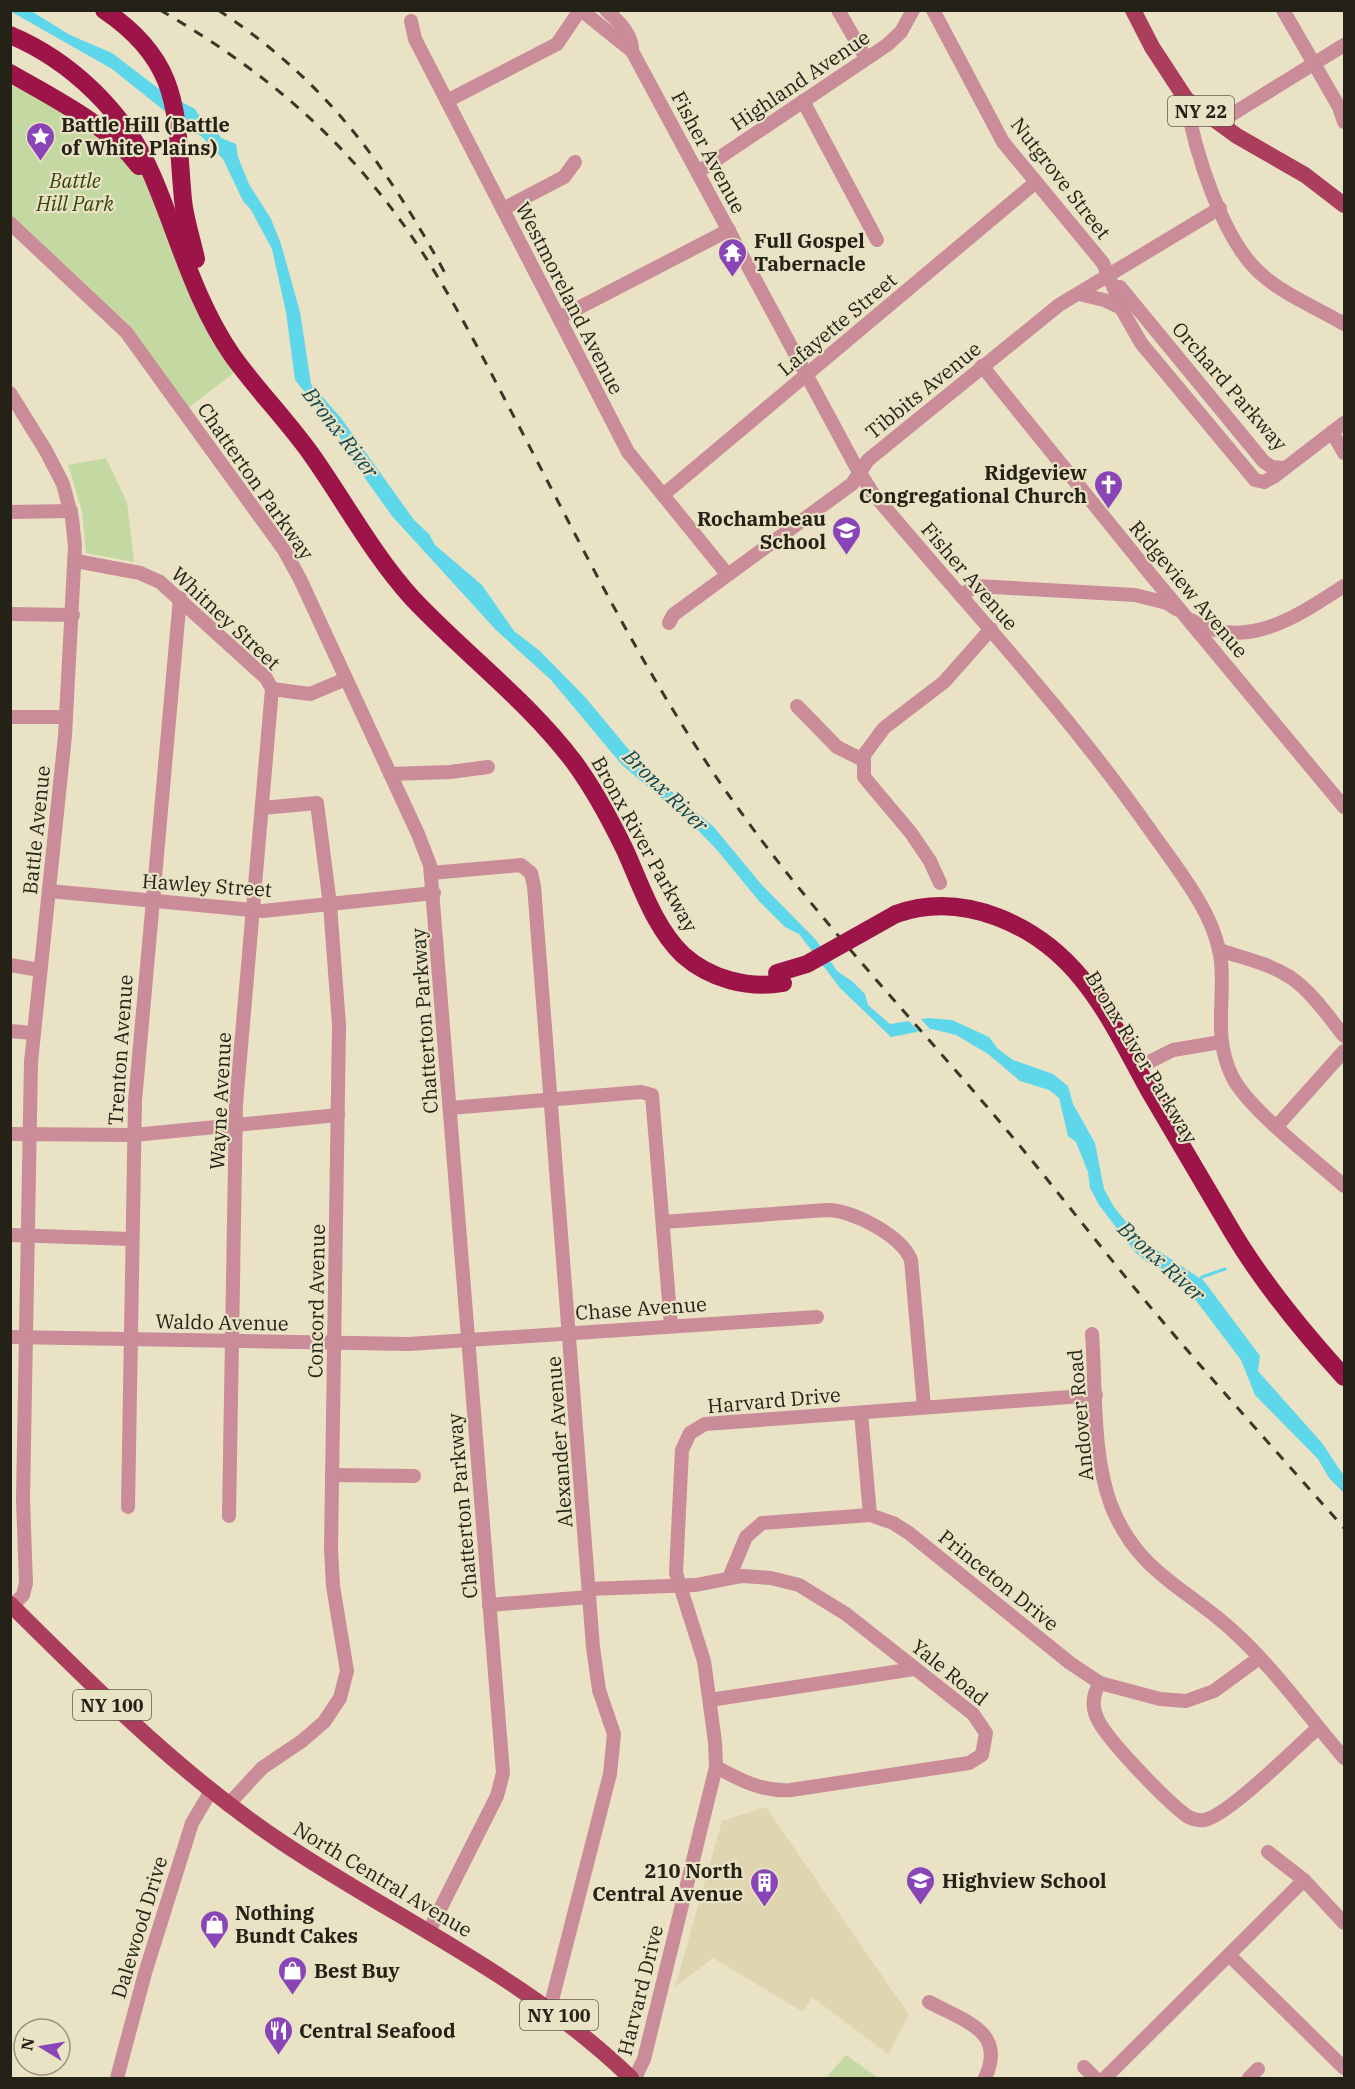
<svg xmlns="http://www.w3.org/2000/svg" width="1355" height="2089" font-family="'IBM Plex Serif',serif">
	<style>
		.built { fill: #dfd6b1 }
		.green { fill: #c4d8a1 }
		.water { fill: #5fd7eb }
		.pier { fill: #e9e2c4 }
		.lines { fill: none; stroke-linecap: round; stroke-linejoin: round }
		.stream { stroke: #5fd7eb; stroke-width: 3 }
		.minor { stroke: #ca8c98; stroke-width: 14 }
		.major { stroke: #ab3e5d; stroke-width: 16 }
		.highway { stroke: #9d1448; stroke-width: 18 }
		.rail { stroke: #39372a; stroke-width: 3; stroke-dasharray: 10 10; stroke-linecap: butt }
		.highway-bridge { stroke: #9d1448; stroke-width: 18 }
		.labels { text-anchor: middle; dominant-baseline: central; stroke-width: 4.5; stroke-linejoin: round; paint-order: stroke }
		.shield { fill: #e9e2c4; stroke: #5f5c4b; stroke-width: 1.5 }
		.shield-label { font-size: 18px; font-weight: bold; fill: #242217 }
		.street-label { font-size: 20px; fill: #242217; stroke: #e9e2c4 }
		.poi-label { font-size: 20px; font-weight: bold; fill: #242217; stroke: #e9e2c4; text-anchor: start }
		.park-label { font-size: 20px; font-style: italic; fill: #354509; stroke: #e9e2c4 }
		.water-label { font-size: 21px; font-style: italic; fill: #0f464e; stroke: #e9e2c4 }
	</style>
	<rect width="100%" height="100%" fill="#e9e2c4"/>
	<polygon class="built" points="766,1807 909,2015 888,2054 812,1997 803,2012 713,1958 675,1987 722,1821"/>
	<g class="green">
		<path d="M 10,77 C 57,104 109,132 142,175 L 236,371 L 187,409 L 124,320 L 11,217 Z"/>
		<polygon points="106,458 127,503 134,562 86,553 82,511 68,465"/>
		<polygon points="846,2055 878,2078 826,2078"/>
	</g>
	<polygon class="water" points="10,11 31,11 70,35 112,53 163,92 195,109 202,120 213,125 221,138 236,144 238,157 249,184 271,219 281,244 300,312 311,384 341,418 414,520 429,534 435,545 482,585 514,631 540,651 585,697 645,769 713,826 761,884 816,940 837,971 853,982 865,994 868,1005 890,1024 928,1018 952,1020 989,1037 998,1049 1013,1060 1053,1074 1068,1086 1073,1104 1095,1143 1104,1189 1114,1207 1139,1238 1204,1281 1260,1356 1258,1371 1322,1443 1344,1476 1344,1493 1329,1478 1318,1459 1255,1395 1241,1360 1191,1294 1166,1271 1147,1262 1135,1252 1099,1205 1090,1188 1088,1172 1076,1142 1068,1136 1059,1098 1049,1090 1020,1081 988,1054 956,1035 932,1029 891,1037 840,988 799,934 785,927 759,901 717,850 693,825 622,765 551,680 496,630 392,516 354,463 335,429 295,380 286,312 272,249 251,210 243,201 223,159 202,137 167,113 112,69"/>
	<polygon class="pier" points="919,1017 930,1029 919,1032 908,1020"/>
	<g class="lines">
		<polyline class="stream" points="1200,1280 1202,1277 1225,1269"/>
		<g class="minor">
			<path d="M 581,10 L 632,51 L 855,465 L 872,492 C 965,603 1064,708 1148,827 C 1164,850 1182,873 1197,898 C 1208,916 1218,939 1221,961 C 1225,1001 1213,1038 1232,1076 C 1247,1108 1315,1160 1344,1186"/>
			<path d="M 606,10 C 618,21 633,34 632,51"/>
			<polyline points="838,10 866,58"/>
			<polyline points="933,10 1003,142 1103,263 1123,310"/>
			<polyline points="1283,10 1339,107 1344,122"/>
			<polyline points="411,21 415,39 628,452 727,574"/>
			<path d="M 1186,99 C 1194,149 1222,240 1261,274 C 1286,296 1317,308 1344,324"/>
			<polyline points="447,101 557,44 580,10"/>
			<polyline points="803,101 877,240"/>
			<polyline points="1218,123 1344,45"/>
			<polyline points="698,172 887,45 901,32 913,10"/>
			<polyline points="503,209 564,177 575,162"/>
			<polyline points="10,223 126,332 284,550 300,579 418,834 430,865 503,1773 497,1796 429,1931"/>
			<polyline points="1120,287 1264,462 1272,467 1283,468"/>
			<polyline points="1079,294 1104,300 1121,308 1141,343 1255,480 1264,482 1275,476 1344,423"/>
			<polyline points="559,318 729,230"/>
			<polyline points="982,366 1151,575 1344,807"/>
			<polyline points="10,393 46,451 63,484 72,518 75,546 65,736 31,1062 23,1499 26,1583 23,1595 12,1606"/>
			<polyline points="1332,432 1344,453"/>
			<polyline points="663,495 1036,182"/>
			<polyline points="10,512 71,511"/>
			<polyline points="76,561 140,573 160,582 266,678 272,689 236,1104 229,1516"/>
			<polyline points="961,595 976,586 1135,595 1167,603 1176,609"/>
			<polyline points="10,614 73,615"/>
			<path d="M 1191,620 C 1246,653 1299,615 1344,586"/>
			<polyline points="669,623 673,615 852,484 868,460 1059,305 1220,208"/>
			<polyline points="272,689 310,694 346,679"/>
			<polyline points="797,706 837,747 863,760"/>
			<polyline points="10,717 66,717"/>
			<polyline points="390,774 450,772 488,767"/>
			<polyline points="431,873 521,865 531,873 534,886 593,1647 599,1690 614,1734 610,1774 550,2008"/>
			<polyline points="940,883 930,861 911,833 864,777 864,755 884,728 944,682 991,629"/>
			<polyline points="49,891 263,911 434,893"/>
			<path d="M 1219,950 C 1243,958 1268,963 1290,977 C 1312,992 1328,1016 1344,1036"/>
			<polyline points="10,965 40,970"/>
			<polyline points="10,1031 33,1033"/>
			<polyline points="1137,1068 1173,1050 1221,1042"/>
			<polyline points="450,1108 641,1092 652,1095 671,1326"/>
			<polyline points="1277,1126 1344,1051"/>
			<polyline points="10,1134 134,1135 338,1115"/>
			<path d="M 663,1222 L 827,1210 C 852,1210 901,1235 911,1260 L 924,1407"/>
			<polyline points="10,1235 131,1239"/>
			<path d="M 1092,1334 C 1096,1388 1092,1454 1111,1505 C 1137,1572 1185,1587 1233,1631 C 1274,1668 1308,1716 1344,1758"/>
			<polyline points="10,1337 409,1344 817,1317"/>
			<polyline points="861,1413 870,1515"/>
			<polyline points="332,1475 414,1476"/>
			<polyline points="128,1507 135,1101 180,598"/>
			<polyline points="729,1578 746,1537 762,1523 870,1515 893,1523 909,1533 1070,1663 1100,1683 1160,1699 1186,1701 1214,1691 1259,1658"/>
			<path d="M 589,1589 L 696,1585 L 742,1576 L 771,1578 L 799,1585 L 846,1614 L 973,1714 L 986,1733 L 982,1755 L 969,1763 L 791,1790 C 762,1792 740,1780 716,1767"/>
			<polyline points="489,1605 589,1597"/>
			<path d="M 1100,1683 C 1093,1694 1091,1705 1097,1718 C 1106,1739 1163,1797 1183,1813 C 1188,1818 1197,1821 1204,1820 C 1228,1816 1296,1747 1318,1728"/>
			<polyline points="710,1700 914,1669"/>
			<polyline points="228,1805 262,1768 302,1741 324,1722 340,1698 347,1671 333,1586 331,1549 339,1025 330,905 317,803 262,808"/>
			<polyline points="1268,1852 1304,1880 1344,1923"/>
			<polyline points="1229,1955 1344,2068"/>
			<path d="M 929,2002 C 964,2021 1007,2031 985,2078"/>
			<polyline points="1084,2067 1095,2078"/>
			<polyline points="117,2078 145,1973 192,1823 211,1791"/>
			<polyline points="635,2078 644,2059 716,1767 715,1742 704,1661 676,1573 682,1450 690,1433 705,1424 1096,1395"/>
			<polyline points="1105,2078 1304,1880"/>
			<polyline points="1249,2078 1258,2069"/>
		</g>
		<g class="major">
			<polyline points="1133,10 1152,47 1186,99 1237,136 1305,175 1344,205"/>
			<path d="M 10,1604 C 97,1690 181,1775 283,1843 C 400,1921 529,1979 631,2078"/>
		</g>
		<g class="highway">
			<path d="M 104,10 C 184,64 175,116 183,200 C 185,220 192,240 196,259"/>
			<path d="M 10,35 C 72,61 126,114 152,175 C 178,235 194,300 232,355 C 256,389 286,419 311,454 C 345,502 373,555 413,599 C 465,654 528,701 574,762 C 594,789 610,819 625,850 C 641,885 654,927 683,955 C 710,979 748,989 783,983"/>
			<path d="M 10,73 C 55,99 107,124 139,166"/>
			<path d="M 896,914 C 964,890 1038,925 1082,979 C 1109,1012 1129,1054 1150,1092 C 1178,1139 1205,1186 1233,1233 C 1265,1286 1303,1332 1344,1377"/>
		</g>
		<g class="rail">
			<path d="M 160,10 C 243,58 317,115 377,190 C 437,263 478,349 522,432 C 588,559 652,688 735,804 C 818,921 918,1024 1010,1134 C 1060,1194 1107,1256 1158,1316 C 1219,1388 1282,1458 1344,1528"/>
			<path d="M 218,10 C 326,81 386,164 446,275"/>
		</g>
		<polyline class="highway-bridge" points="777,973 807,964 896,914"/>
	</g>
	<defs>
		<symbol id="sight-pin" viewBox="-11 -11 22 30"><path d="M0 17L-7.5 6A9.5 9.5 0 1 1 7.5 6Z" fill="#8944b7" stroke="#e9e2c4"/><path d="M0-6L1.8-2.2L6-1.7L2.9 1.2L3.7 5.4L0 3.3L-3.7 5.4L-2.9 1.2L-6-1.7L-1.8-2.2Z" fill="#fff"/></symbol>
		<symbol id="temple-pin" viewBox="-11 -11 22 30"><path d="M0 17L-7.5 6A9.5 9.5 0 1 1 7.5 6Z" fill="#8944b7" stroke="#e9e2c4"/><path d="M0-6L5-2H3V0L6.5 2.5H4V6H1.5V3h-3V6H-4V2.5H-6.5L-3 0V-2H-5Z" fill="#fff"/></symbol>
		<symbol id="church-pin" viewBox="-11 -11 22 30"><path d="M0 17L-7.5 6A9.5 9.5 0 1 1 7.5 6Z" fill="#8944b7" stroke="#e9e2c4"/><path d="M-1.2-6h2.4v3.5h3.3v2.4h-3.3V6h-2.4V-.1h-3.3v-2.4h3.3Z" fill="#fff"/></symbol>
		<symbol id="school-pin" viewBox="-11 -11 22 30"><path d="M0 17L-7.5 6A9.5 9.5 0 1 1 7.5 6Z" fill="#8944b7" stroke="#e9e2c4"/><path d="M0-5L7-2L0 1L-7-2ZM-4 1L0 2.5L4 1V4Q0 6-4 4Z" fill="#fff"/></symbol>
		<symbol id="building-pin" viewBox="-11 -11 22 30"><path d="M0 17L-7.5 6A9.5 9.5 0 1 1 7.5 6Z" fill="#8944b7" stroke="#e9e2c4"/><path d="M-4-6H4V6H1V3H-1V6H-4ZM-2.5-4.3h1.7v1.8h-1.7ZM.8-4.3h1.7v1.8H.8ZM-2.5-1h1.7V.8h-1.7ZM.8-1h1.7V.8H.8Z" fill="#fff"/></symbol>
		<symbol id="shop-pin" viewBox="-11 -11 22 30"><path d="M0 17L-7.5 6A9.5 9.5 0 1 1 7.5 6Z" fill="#8944b7" stroke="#e9e2c4"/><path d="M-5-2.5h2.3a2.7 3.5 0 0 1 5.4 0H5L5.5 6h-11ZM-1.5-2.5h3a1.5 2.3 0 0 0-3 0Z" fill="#fff"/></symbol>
		<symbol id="restaurant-pin" viewBox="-11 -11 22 30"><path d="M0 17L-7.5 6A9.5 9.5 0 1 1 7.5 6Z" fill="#8944b7" stroke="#e9e2c4"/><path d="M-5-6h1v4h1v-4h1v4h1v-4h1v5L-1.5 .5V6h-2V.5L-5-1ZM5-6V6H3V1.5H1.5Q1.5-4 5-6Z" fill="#fff"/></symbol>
	</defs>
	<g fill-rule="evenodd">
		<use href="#sight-pin" x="24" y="120" width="33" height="45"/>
		<use href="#temple-pin" x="716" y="236" width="33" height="45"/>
		<use href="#church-pin" x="1092" y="468" width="33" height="45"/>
		<use href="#school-pin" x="830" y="514" width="33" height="45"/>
		<use href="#school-pin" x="904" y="1864" width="33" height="45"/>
		<use href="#building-pin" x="748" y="1866" width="33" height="45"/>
		<use href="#shop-pin" x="198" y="1908" width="33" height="45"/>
		<use href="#shop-pin" x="276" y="1954" width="33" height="45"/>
		<use href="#restaurant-pin" x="262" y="2014" width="33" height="45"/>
	</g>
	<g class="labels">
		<g class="shield">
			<rect x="1168" y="96" width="66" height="30" rx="4.5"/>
			<rect x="73" y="1690" width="78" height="30" rx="4.5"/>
			<rect x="520" y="2000" width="78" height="30" rx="4.5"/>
		</g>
		<g class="shield-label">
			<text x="1201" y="111">NY 22</text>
			<text x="112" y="1705">NY 100</text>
			<text x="559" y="2015">NY 100</text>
		</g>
		<g class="street-label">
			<text transform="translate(800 80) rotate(-34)">Highland Avenue</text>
			<text transform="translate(709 152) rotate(62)">Fisher Avenue</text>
			<text transform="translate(1061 178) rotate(52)">Nutgrove Street</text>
			<text transform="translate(570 298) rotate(63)">Westmoreland Avenue</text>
			<text transform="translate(837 324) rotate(-40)">Lafayette Street</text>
			<text transform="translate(1230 386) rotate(49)">Orchard Parkway</text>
			<text transform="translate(923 390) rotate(-39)">Tibbits Avenue</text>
			<text transform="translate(256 481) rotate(55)">Chatterton Parkway</text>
			<text transform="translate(970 576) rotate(49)">Fisher Avenue</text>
			<text transform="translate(1189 589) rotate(50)">Ridgeview Avenue</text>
			<text transform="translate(226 618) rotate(43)">Whitney Street</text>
			<text transform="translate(36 830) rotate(-84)">Battle Avenue</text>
			<text transform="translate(645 844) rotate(61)">Bronx River Parkway</text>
			<text transform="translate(207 885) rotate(4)">Hawley Street</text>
			<text transform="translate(424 1021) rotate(-94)">Chatterton Parkway</text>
			<text transform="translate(120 1050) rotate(-86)">Trenton Avenue</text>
			<text transform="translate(1142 1057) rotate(59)">Bronx River Parkway</text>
			<text transform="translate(220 1101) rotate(-87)">Wayne Avenue</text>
			<text transform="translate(316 1301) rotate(-89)">Concord Avenue</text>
			<text transform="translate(641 1308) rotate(-4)">Chase Avenue</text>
			<text transform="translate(222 1322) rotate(1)">Waldo Avenue</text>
			<text transform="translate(774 1400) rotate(-5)">Harvard Drive</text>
			<text transform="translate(1080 1415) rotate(-95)">Andover Road</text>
			<text transform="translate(559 1442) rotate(-94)">Alexander Avenue</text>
			<text transform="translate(462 1506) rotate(-95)">Chatterton Parkway</text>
			<text transform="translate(999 1580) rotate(39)">Princeton Drive</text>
			<text transform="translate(950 1672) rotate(39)">Yale Road</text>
			<text transform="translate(383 1879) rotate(31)">North Central Avenue</text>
			<text transform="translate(139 1927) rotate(-73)">Dalewood Drive</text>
			<text transform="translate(640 1990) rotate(-76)">Harvard Drive</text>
		</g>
		<g class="poi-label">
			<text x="61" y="124">Battle Hill (Battle<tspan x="61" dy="23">of White Plains)</tspan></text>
			<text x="754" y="240">Full Gospel<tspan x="754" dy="23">Tabernacle</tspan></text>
			<text x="1087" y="472" text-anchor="end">Ridgeview<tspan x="1087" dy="23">Congregational Church</tspan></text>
			<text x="826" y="518" text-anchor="end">Rochambeau<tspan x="826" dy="23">School</tspan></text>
			<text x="743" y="1870" text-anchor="end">210 North<tspan x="743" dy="23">Central Avenue</tspan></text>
			<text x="942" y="1880">Highview School</text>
			<text x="235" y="1912">Nothing<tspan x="235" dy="23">Bundt Cakes</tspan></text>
			<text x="314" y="1970">Best Buy</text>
			<text x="299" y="2030">Central Seafood</text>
		</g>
		<g class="park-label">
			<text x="75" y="180">Battle<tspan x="75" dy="23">Hill Park</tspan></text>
		</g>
		<g class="water-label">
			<text transform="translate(341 432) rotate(52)">Bronx River</text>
			<text transform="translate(666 790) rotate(44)">Bronx River</text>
			<text transform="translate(1162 1261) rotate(42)">Bronx River</text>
		</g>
	</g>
	<rect width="1355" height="2089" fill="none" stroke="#242217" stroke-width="24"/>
	<g transform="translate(42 2047) rotate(281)"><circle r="28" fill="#e9e2c4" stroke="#9a957f" stroke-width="1.5"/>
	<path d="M0-4.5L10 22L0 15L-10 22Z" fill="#8944b7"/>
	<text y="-9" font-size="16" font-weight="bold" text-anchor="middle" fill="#242217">N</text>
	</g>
</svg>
